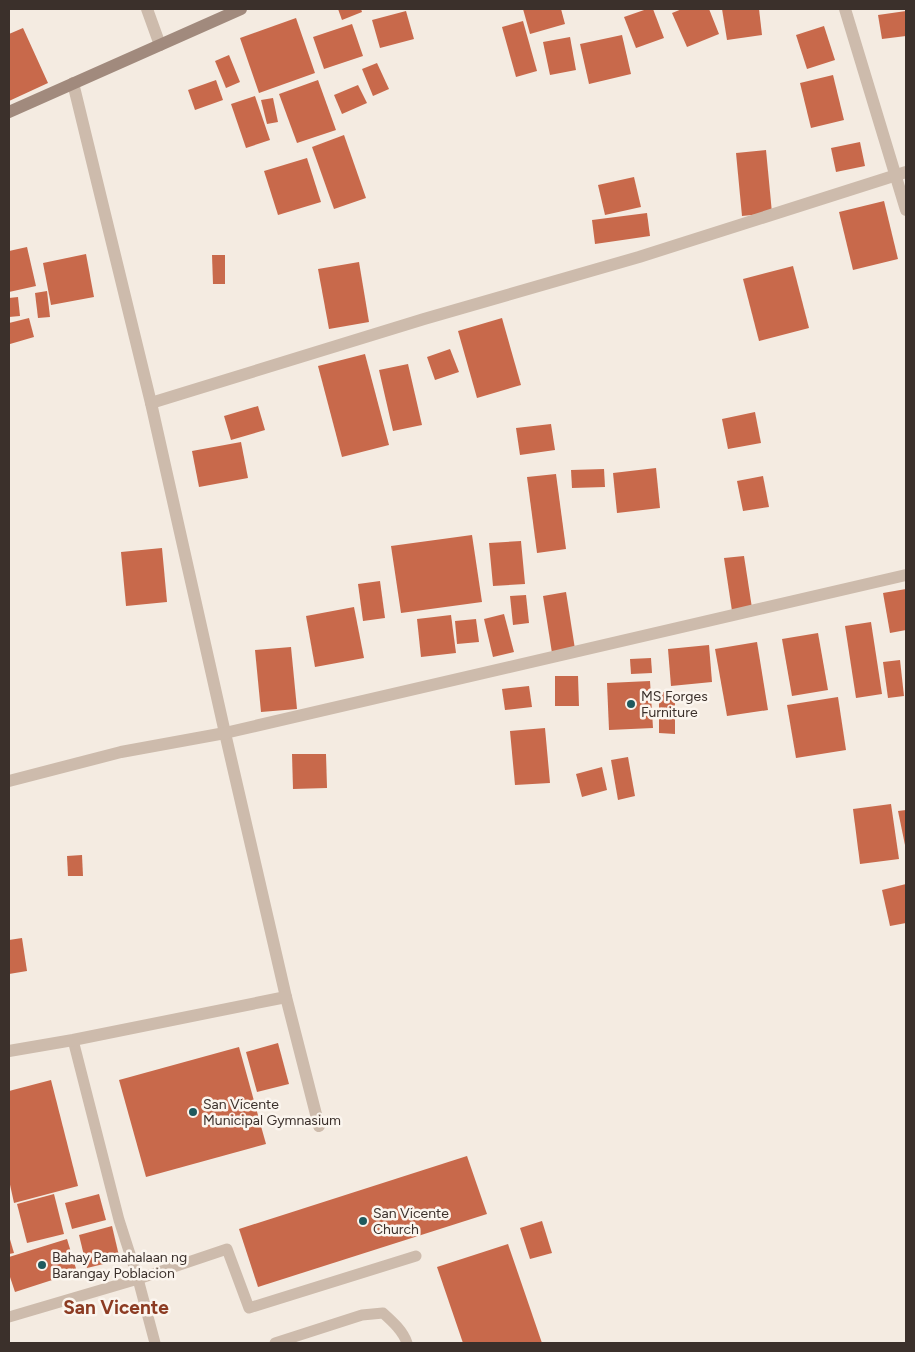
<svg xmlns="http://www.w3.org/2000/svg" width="915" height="1352" font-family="Figtree,sans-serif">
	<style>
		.building { fill: #c8694b }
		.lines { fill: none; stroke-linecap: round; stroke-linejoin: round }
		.service { stroke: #cdbbac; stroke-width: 11 }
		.minor { stroke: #cdbbac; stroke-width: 12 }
		.tertiary { stroke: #cdbbac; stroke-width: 12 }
		.secondary { stroke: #a18a7d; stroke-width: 12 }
		.poi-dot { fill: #1f5a5e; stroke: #fbf5ee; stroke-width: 2 }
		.labels { text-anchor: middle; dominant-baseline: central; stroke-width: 5; stroke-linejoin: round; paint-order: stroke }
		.poi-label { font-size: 14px; fill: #3b302b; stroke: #fbf5ee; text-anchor: start }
		.district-label { font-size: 19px; font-weight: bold; fill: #8c3b22; stroke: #fbf5ee }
	</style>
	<rect width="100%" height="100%" fill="#f4ebe1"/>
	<g class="building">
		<polygon points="338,9 361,9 362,12 342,20"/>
		<polygon points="523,9 561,9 565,24 530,34"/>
		<polygon points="647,9 653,9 664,38 636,48 624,17"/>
		<polygon points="682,9 709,9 719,34 687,47 672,13"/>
		<polygon points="722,9 759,9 762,35 727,40"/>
		<polygon points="406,11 414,39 380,48 372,20"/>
		<polygon points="906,11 906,36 882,39 878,15"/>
		<polygon points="296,18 315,73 259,93 240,38"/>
		<polygon points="523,21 537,71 516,77 502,27"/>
		<polygon points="352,24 363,56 324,69 313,37"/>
		<polygon points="824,26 835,60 807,69 796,35"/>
		<polygon points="23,28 48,83 9,101 9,34"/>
		<polygon points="622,35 631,74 589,84 580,44"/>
		<polygon points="570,37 576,70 550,75 543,42"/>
		<polygon points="229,55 240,82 226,88 215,61"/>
		<polygon points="377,63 389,89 373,96 362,69"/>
		<polygon points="833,75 844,120 811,128 800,83"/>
		<polygon points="216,80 223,100 195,110 188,90"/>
		<polygon points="318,80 336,130 297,143 279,94"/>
		<polygon points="358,85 367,103 342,114 334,95"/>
		<polygon points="255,96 270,140 246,148 231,104"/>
		<polygon points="273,98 278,122 267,124 261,100"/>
		<polygon points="344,135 366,198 334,209 312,147"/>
		<polygon points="860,142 865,166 836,172 831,148"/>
		<polygon points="766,150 772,213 742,216 736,153"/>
		<polygon points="307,158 321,202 278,215 264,171"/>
		<polygon points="634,177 641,207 605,215 598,185"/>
		<polygon points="884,201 898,259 853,270 839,212"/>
		<polygon points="647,213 650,236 595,244 592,220"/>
		<polygon points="27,247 36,286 9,292 9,251"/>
		<polygon points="86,254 94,297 51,305 43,263"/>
		<polygon points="212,255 225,255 225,284 213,284"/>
		<polygon points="359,262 369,322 329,329 318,269"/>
		<polygon points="793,266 809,328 759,341 743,279"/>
		<polygon points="47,291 50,317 38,318 35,293"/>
		<polygon points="18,297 20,316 9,317 9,298"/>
		<polygon points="29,318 34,337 10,344 9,338 9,323"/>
		<polygon points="502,318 521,385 477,398 458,331"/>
		<polygon points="450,349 459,372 435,380 427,357"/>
		<polygon points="365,354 389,445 342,457 318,366"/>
		<polygon points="408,364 422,425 393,431 379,370"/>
		<polygon points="258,406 265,430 231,440 224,416"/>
		<polygon points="755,412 761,443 728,449 722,419"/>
		<polygon points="551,424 555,450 520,455 516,428"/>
		<polygon points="241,442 248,478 199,487 192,451"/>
		<polygon points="656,468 660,508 617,513 613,473"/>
		<polygon points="604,469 605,487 572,488 571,470"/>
		<polygon points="556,474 566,549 537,553 527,477"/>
		<polygon points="763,476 769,507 743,511 737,481"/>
		<polygon points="472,535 482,602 401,613 391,546"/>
		<polygon points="521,541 525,584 493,586 489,543"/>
		<polygon points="162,548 167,602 126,606 121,552"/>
		<polygon points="744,556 752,608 732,611 724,558"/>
		<polygon points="380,581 385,618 363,621 358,584"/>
		<polygon points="906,589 906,630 890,633 883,593"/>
		<polygon points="566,592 575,649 552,653 543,596"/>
		<polygon points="526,595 529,623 513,625 510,596"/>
		<polygon points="354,607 364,658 315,667 306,616"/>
		<polygon points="504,614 514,652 493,657 484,619"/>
		<polygon points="451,615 456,653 421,657 417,619"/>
		<polygon points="476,619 479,642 457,644 455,621"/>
		<polygon points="871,622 882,694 856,698 845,626"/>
		<polygon points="818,633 828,690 792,696 782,639"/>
		<polygon points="757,642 768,710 727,716 715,649"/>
		<polygon points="709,645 712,682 671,686 668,649"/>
		<polygon points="291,647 297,709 261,712 255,650"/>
		<polygon points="651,658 652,673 631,674 630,659"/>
		<polygon points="900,660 904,696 888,698 883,662"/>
		<polygon points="555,676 578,676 579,706 555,706"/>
		<polygon points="650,681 653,728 609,730 607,683"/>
		<polygon points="529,686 532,707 505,710 502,689"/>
		<polygon points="659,692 675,693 675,734 659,733"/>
		<polygon points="838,697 846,750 796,758 787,705"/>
		<polygon points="545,728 550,783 515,785 510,731"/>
		<polygon points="292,754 326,754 327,788 293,789"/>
		<polygon points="628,757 635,796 618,800 611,760"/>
		<polygon points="602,767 607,790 582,797 576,774"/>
		<polygon points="891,804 899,859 860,864 853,809"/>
		<polygon points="906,810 906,845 905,845 898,811"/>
		<polygon points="82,855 83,876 68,876 67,856"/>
		<polygon points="906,884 906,923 890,926 882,890"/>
		<polygon points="22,938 27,971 9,974 9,940"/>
		<polygon points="278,1043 289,1084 257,1092 246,1052"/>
		<polygon points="239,1047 266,1144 146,1177 119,1080"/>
		<polygon points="51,1080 78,1186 14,1203 9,1180 9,1091"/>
		<polygon points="467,1156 487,1214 258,1287 239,1229"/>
		<polygon points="54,1194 64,1234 27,1243 17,1204"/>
		<polygon points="99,1194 106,1220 72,1229 65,1203"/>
		<polygon points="542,1221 552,1253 530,1259 520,1228"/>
		<polygon points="112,1226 120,1260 87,1268 79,1235"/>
		<polygon points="9,1236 14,1253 9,1254"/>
		<polygon points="67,1239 77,1272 15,1292 9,1274 9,1257"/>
		<polygon points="508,1244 542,1343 463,1343 437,1267"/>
	</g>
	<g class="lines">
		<g class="service">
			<polyline points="73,1040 119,1220 138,1279 155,1343"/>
			<polyline points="9,1317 138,1279 227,1249 249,1308 416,1256"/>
			<path d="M 275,1343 L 362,1315 L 383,1313 C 393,1322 403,1331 407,1343"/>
		</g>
		<g class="minor">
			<polyline points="147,9 160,45"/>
			<polyline points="73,83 151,403 225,733 286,997 319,1126"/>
			<polyline points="151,403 424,319 639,257 906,172"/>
			<polyline points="9,781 121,752 225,733 906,575"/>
			<polyline points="9,1051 73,1040 286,997"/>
		</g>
		<polyline class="tertiary" points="845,9 906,210"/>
		<polyline class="secondary" points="9,112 241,9"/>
	</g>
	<g class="poi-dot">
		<circle cx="631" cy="704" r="5"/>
		<circle cx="193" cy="1112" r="5"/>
		<circle cx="363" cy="1221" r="5"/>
		<circle cx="42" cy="1265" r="5"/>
	</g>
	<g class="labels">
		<g class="poi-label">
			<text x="641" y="696">MS Forges<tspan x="641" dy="16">Furniture</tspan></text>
			<text x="203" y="1104">San Vicente<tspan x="203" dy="16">Municipal Gymnasium</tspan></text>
			<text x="373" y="1213">San Vicente<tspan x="373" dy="16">Church</tspan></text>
			<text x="52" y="1257">Bahay Pamahalaan ng<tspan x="52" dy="16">Barangay Poblacion</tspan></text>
		</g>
		<g class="district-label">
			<text x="116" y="1307">San Vicente</text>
		</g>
	</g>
	<rect width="915" height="1352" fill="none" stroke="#3b302b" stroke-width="20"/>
</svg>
